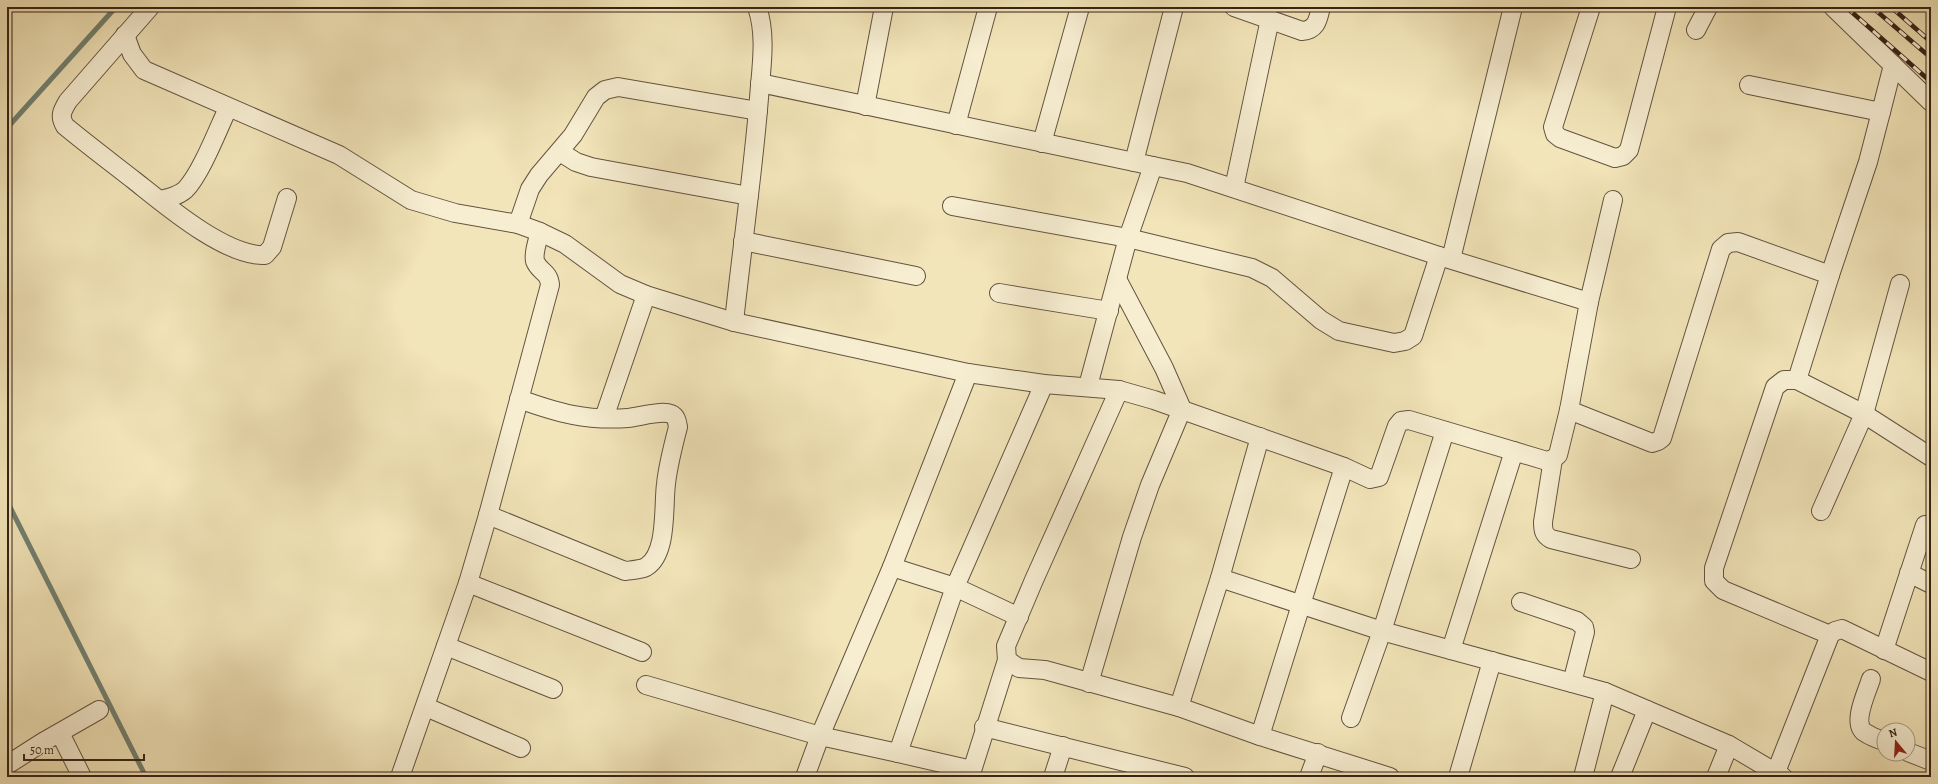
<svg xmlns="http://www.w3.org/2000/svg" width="1938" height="784" font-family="Alegreya,serif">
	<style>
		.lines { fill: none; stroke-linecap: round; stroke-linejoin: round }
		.stream { stroke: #728172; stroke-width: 5 }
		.street-casing { stroke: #645440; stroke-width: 20 }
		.street { stroke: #f7eed2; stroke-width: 18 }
		.rail-casing { stroke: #352318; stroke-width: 4.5 }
		.rail { stroke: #f7eed2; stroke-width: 3; stroke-dasharray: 9; stroke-linecap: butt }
	</style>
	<rect width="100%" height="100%" fill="#f2e5b9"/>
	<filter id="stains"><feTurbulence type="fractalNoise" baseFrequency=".005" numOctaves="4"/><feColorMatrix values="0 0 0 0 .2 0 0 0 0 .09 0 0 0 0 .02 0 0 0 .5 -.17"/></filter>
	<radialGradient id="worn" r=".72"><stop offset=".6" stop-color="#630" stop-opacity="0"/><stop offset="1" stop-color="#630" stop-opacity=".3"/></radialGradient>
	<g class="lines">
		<g class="stream">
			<polyline points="7,128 116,7"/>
			<polyline points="7,501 146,777"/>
		</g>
		<defs>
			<g id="street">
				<path d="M 150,7 L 68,101 C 62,111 59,116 65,126 C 88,145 112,163 135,181 C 164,204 226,257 265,255 L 272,247 L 287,198"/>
				<path d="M 1234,7 L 1302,31 C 1317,30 1318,19 1321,7"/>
				<polyline points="1591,7 1553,127 1555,134 1560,138 1615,158 1623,156 1629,150 1667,7"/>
				<polyline points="1833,7 1931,102"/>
				<polyline points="1696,30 1708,7"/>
				<polyline points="125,35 132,54 144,70 339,155 411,200 455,213 518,224 540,232 565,244 620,284 646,295 734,322 968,373 1044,384 1119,390 1154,400 1344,467 1370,479 1379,477 1397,426 1401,421 1409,420 1547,461 1553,459 1558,455 1569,410 1652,443 1658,441 1662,438 1721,249 1728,243 1738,242 1830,275 1797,380 1864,414 1931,457"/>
				<polyline points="760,83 1153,166 1128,238 1088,386"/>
				<polyline points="1749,85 1881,112 1893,65"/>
				<polyline points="865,106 884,7"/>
				<polyline points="956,125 988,7"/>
				<polyline points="1042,143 1080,7"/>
				<polyline points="560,152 576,162 591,167 749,196"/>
				<polyline points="1134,162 1174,7"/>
				<polyline points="1153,166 1187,173 1439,256 1589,302"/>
				<polyline points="1234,188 1270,19"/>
				<path d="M 160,200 C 169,198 178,196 185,190 C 201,174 218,129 228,108"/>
				<polyline points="952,206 1128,238 1252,268 1272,278 1321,320 1339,331 1394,343 1405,341 1413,336 1439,256"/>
				<polyline points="518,224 530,189 539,175 573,135 596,97 605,90 618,87 758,111"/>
				<polyline points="743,241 916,276"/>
				<polyline points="1451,259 1513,7"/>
				<polyline points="1830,275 1868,162 1881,112"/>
				<polyline points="999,293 1109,311"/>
				<path d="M 734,322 C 742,247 753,173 759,98 C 761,68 767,36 757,7"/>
				<polyline points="968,373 892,567 955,587 898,753 972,770"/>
				<polyline points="1797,380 1784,380 1775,387 1714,568 1714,581 1723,590 1830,635"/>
				<polyline points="1119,390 1034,580 1006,646 1007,660 1019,668 1045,670 1179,707 1260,736 1390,777"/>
				<polyline points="1569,410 1589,302 1613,200"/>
				<polyline points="604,418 646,295"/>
				<path d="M 1553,459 L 1543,522 C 1543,531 1544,535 1551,539 L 1631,559"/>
				<polyline points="1821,511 1864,414 1900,284"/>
				<path d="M 488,515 L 625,571 C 632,570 640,570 646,567 C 668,554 663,506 666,484 C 668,465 673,446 678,427 C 677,421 676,416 671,414 C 661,410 639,417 628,418 C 586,421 558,413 519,399"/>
				<polyline points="1909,573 1931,584"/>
				<polyline points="1220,578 1382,631 1451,650 1514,451"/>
				<polyline points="468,583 642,652"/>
				<polyline points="1521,602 1577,621 1584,627 1585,632 1572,683"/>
				<polyline points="1019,617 955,587 1044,384"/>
				<polyline points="446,646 553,689"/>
				<polyline points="1451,650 1605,692 1729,745 1783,777"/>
				<polyline points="1884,650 1925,525"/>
				<path d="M 1871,679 C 1867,692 1852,722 1864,732 C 1870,736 1877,739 1884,741"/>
				<polyline points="1089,683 1132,537 1150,485 1182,409 1164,368 1117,279"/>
				<polyline points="646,685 820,736 898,753"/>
				<polyline points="426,707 521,748"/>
				<polyline points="1179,707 1220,578 1260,437"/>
				<polyline points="1351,718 1382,631 1445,431"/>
				<polyline points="984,727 1185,777"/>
				<polyline points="60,733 82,777"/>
				<polyline points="1260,736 1344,467"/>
				<polyline points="1908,752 1931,761"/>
				<polyline points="7,765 43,742 99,710"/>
				<polyline points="1776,772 1830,635 1835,631 1842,629 1931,672"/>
				<path d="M 400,777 L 468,583 L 488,515 L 550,285 C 549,271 539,272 535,261 C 533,252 538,240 540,232"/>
				<polyline points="805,777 820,736 892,567"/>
				<polyline points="970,777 1007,660"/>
				<polyline points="1053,777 1063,746"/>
				<polyline points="1309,777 1318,753"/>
				<polyline points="1458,777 1492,661"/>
				<polyline points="1583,777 1605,692"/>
				<polyline points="1620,777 1647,710"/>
				<polyline points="1716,777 1729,745"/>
			</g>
		</defs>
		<use href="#street" class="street-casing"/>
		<use href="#street" class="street"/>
		<defs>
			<g id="rail">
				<polyline points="1846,7 1931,82"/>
				<polyline points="1872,7 1931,58"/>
				<polyline points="1891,7 1931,42"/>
			</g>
		</defs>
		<use href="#rail" class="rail-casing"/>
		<use href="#rail" class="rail"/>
	</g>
	<rect width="1938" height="784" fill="none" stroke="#f2e5b9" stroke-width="24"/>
	<rect x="8" y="8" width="1922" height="768" fill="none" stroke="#352318" stroke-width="2"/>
	<rect x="12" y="12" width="1914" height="760" fill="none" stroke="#352318"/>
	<g transform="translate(1896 742) rotate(342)"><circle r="19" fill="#f7eed2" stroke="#a99d88"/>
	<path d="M0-3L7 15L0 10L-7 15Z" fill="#8f2418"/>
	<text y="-6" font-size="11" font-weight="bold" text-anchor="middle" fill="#352318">N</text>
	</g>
	<path d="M24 754v6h120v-6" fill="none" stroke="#352318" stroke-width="2"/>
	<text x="30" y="754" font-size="12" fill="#352318" stroke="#f7eed2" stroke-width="3" paint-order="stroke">50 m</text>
	<rect width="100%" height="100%" filter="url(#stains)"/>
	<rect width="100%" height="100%" fill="url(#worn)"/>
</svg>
